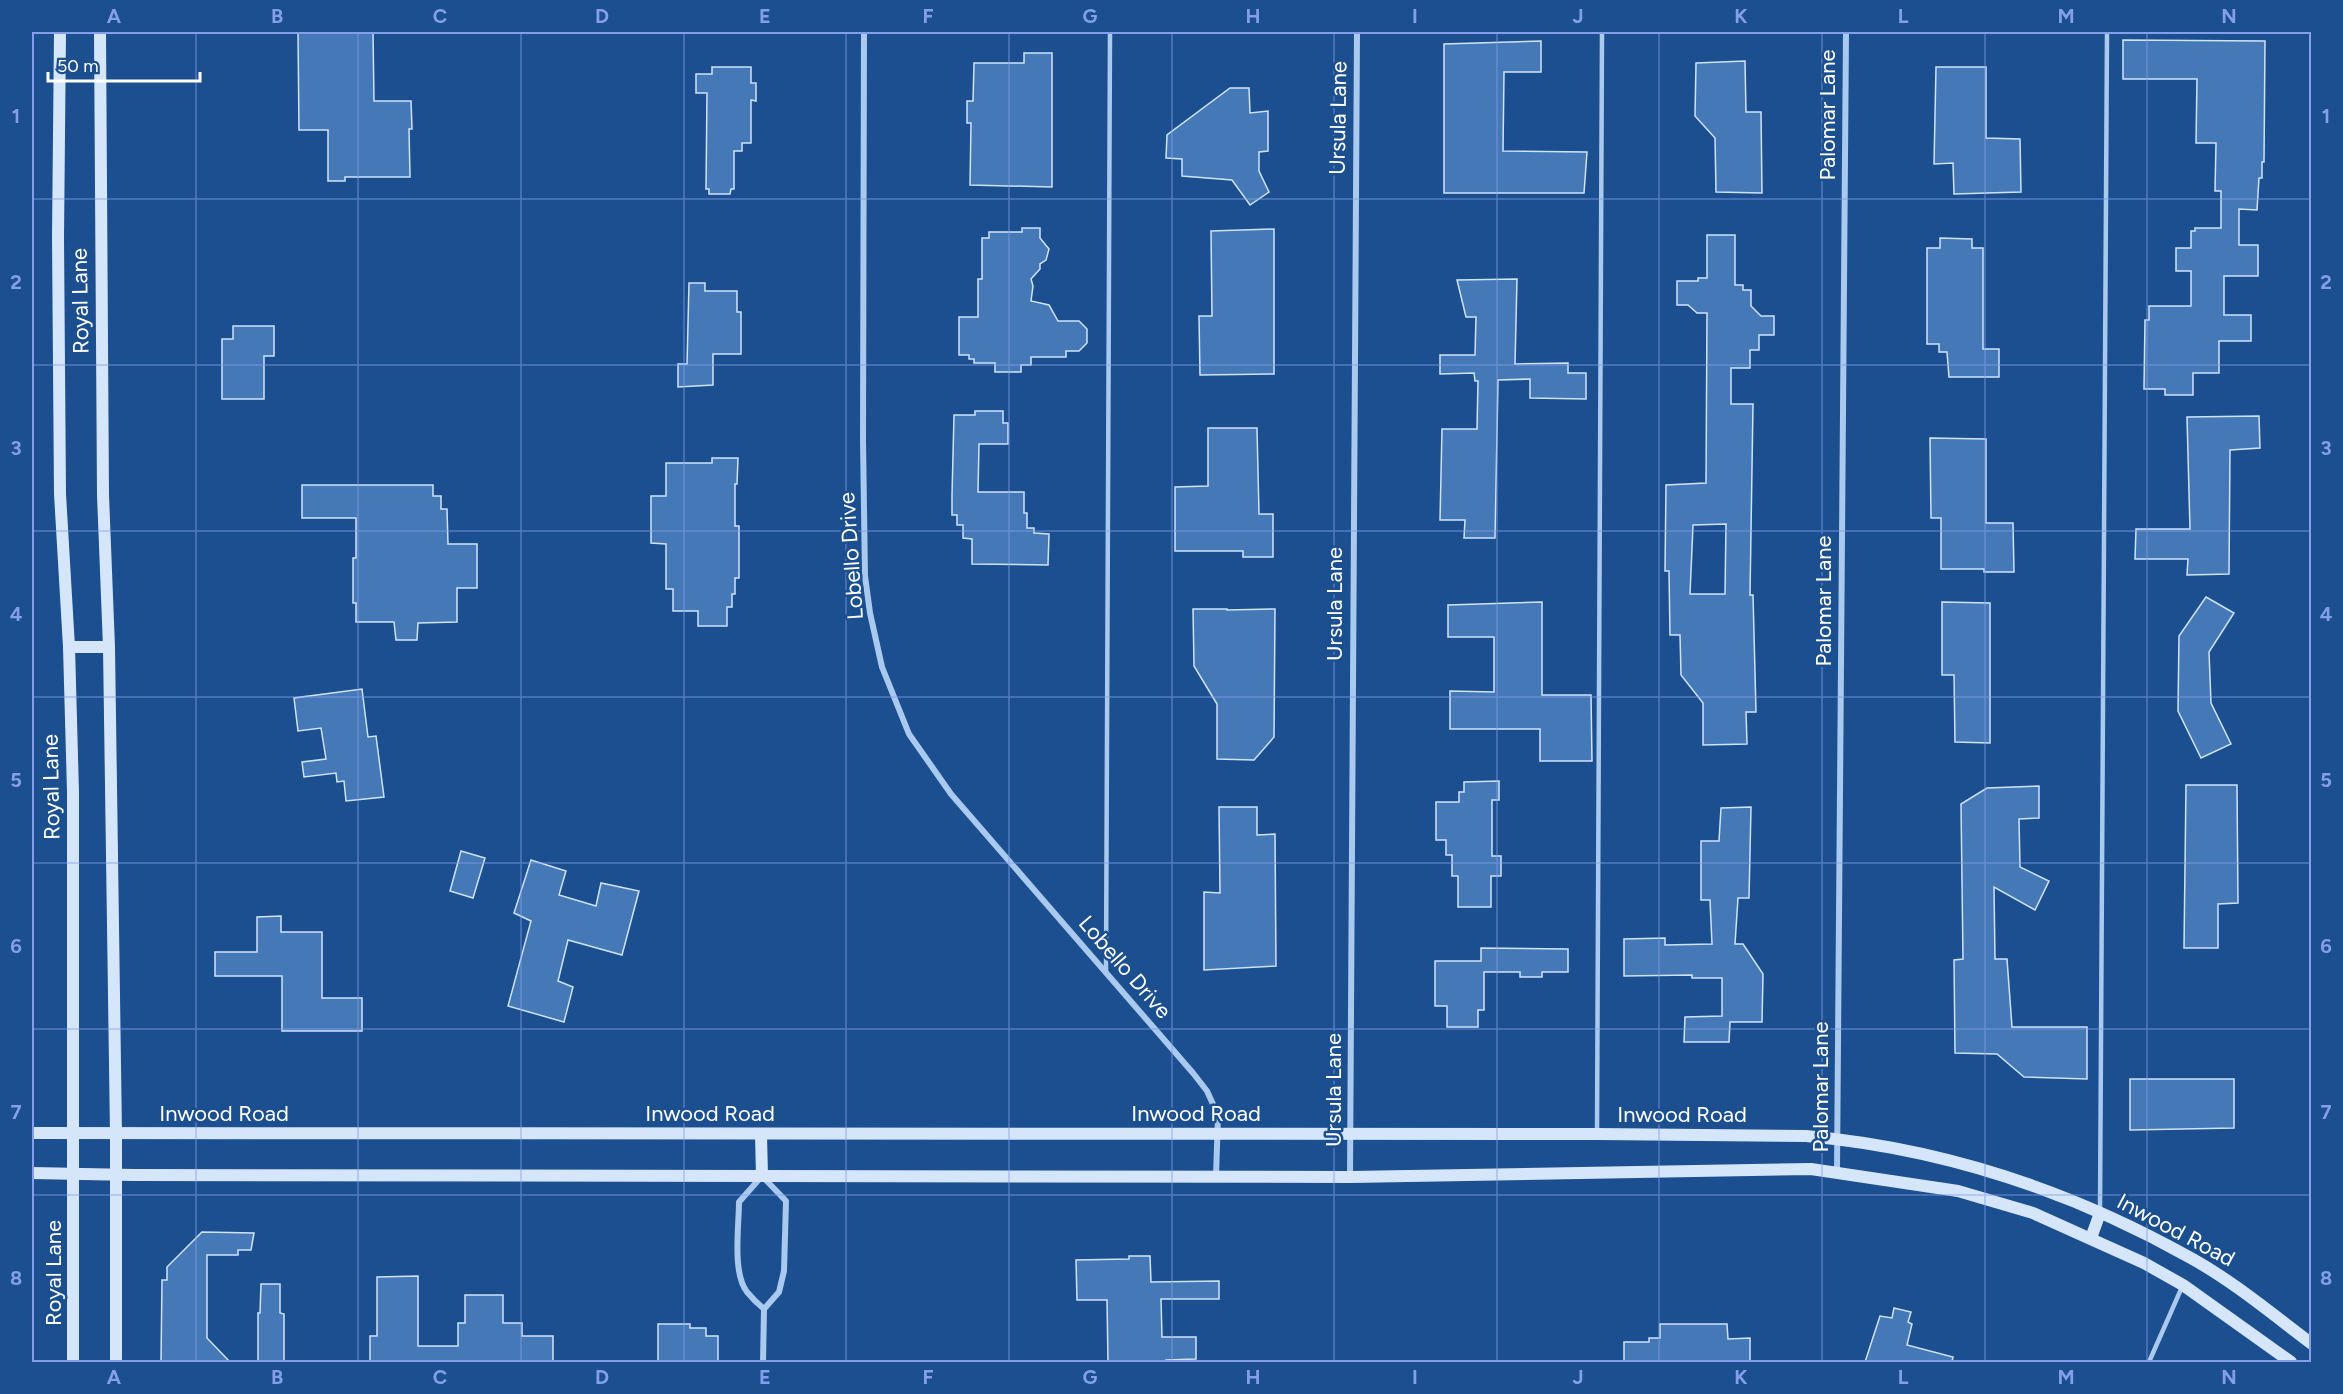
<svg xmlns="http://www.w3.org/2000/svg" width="2343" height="1394" font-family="Figtree,sans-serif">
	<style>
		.building { fill: #4478b7; stroke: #cfe3fa; stroke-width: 1.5; fill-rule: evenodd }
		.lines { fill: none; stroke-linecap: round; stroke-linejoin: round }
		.service { stroke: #a9c9ee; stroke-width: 4.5 }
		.minor { stroke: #a9c9ee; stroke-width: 6 }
		.secondary { stroke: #d6e6fa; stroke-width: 12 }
		.grid { fill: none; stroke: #839eea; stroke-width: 1.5; stroke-opacity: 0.55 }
		.labels { text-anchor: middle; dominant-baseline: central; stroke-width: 5; stroke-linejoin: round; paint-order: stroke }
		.street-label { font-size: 22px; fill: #fff; stroke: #1b4f8f }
		.neatline { fill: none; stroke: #839eea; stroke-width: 2 }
		.grid-label { font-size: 20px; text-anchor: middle; font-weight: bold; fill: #839eea }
	</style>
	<rect width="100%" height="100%" fill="#1b4f8f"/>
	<g class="building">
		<polygon points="298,32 373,32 374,101 411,101 412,129 409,129 410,177 345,177 345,181 328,181 328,130 299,130"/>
		<polygon points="2123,40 2265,41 2264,162 2262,162 2262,178 2259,178 2257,210 2239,209 2239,245 2258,245 2258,276 2224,276 2224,315 2251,315 2251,341 2219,341 2219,373 2193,373 2193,395 2165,395 2165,389 2144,389 2145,320 2149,320 2149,306 2191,306 2191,271 2176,271 2176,248 2191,248 2191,231 2195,231 2195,228 2221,228 2221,191 2215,191 2216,143 2196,143 2197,79 2123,79"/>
		<polygon points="1541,41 1541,72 1504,72 1503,151 1587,152 1584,193 1444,193 1444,44"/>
		<polygon points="1024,53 1052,53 1052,187 970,185 971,123 967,123 967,101 973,101 974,63 1024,63"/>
		<polygon points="1745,61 1746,112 1761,112 1762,193 1716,192 1715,138 1695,116 1696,63"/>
		<polygon points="712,67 751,67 751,83 756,83 756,101 751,100 751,143 742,143 742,151 734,151 734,189 731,189 730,194 709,194 709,189 706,189 707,93 696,93 696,74 712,74"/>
		<polygon points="1936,67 1986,67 1986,138 2020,139 2021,192 1954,194 1953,163 1934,164"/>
		<polygon points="1230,88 1249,88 1250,113 1268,111 1268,151 1259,152 1259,171 1269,192 1250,205 1232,180 1182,176 1182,159 1166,158 1167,135"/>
		<polygon points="1022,228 1040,228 1040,238 1049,249 1046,260 1040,264 1040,269 1031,279 1033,286 1031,301 1049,305 1058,321 1079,321 1087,329 1087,343 1079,351 1066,351 1066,357 1031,357 1031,365 1021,365 1021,372 995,372 995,363 974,363 974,359 969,359 969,355 959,355 959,317 978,317 978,279 982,279 982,238 989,238 989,232 1022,232"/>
		<polygon points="1274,229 1274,374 1200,375 1199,316 1212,316 1211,231"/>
		<path d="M 1707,235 L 1735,235 L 1735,285 L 1743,285 L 1743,290 L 1751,290 L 1751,306 L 1761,316 L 1774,316 L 1774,335 L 1759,335 L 1759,350 L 1750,350 L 1750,368 L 1731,368 L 1731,404 L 1753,404 L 1750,595 L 1753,595 L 1756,712 L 1746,712 L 1747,744 L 1703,745 L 1703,703 L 1681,675 L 1680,635 L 1670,635 L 1669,571 L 1665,571 L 1666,485 L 1706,483 L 1707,313 L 1697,313 L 1688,305 L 1677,305 L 1677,281 L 1698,281 L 1698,278 L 1707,278 ZM 1726,524 L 1725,594 L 1690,594 L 1693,525 Z"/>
		<polygon points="1940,238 1972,239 1972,248 1983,248 1983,349 1999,349 1999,377 1949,377 1947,352 1939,352 1939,344 1927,344 1927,248 1940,248"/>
		<polygon points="1517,279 1515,364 1568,363 1568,373 1586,373 1586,399 1530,398 1530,379 1498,380 1495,538 1464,538 1465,520 1440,520 1442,429 1477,429 1478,381 1475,381 1474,373 1440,374 1440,355 1475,355 1476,317 1466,317 1457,280"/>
		<polygon points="689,283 705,283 705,291 737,291 737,312 741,312 741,354 713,354 713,385 678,387 678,364 687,364"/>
		<polygon points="233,326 274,326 274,356 264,356 264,399 222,399 222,339 233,339"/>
		<polygon points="975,411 1003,411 1003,423 1008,423 1008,444 979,444 978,492 1024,492 1024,513 1027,513 1027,528 1034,528 1034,533 1049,534 1048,565 972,564 972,539 963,538 963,525 957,525 957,515 952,515 952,495 954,415 975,415"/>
		<polygon points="2259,416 2260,448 2230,450 2229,574 2187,575 2188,559 2135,559 2136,529 2190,529 2187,417"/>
		<polygon points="1208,428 1257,428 1259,514 1273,514 1273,557 1243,557 1243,551 1175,551 1175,487 1208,486"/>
		<polygon points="1930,438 1986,439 1986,523 2013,523 2014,572 1984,572 1984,569 1941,569 1941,518 1931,518"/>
		<polygon points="712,458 738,458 737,484 735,484 735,526 739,526 739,578 735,578 735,594 732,594 732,607 727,607 727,626 698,626 698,611 673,611 673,589 666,589 666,544 651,543 651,496 666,496 666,463 712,463"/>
		<polygon points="302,485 433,485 433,496 441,496 441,509 447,509 448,544 477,544 477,588 457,588 457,622 418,623 417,640 396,640 394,622 356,622 356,603 353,603 353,558 356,558 356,518 302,518"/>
		<polygon points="2206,597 2234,613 2209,652 2211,703 2231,744 2201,758 2178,711 2179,636"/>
		<polygon points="1542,602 1542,695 1591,695 1592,761 1540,761 1540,729 1450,729 1450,691 1494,692 1494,637 1448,637 1448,605"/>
		<polygon points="1942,602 1990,603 1990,743 1955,742 1954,675 1942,675"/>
		<polygon points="1193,609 1227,609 1227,610 1275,609 1274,737 1254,760 1217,759 1217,704 1194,666"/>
		<polygon points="362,689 368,737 376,736 384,797 346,801 344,781 337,782 336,773 304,777 302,762 326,759 321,728 298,731 294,698"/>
		<polygon points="1499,781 1499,800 1492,800 1492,856 1501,856 1501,876 1491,876 1491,907 1458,907 1458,876 1452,876 1452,855 1446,855 1446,840 1436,840 1436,802 1459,802 1459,792 1464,792 1464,782"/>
		<polygon points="2186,785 2237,785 2238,903 2218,904 2218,948 2184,948"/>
		<polygon points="2039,786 2039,818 2019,819 2020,867 2049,881 2035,910 1994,887 1995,959 2007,959 2012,1027 2087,1027 2087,1079 2024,1077 1997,1054 1955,1053 1954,960 1963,959 1961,804 1987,788"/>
		<polygon points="1219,807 1257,807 1257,835 1275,834 1276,966 1204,970 1204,892 1220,893"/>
		<polygon points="1751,807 1749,898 1738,898 1735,944 1743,944 1763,974 1762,1022 1730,1022 1729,1042 1684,1042 1685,1017 1722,1016 1722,978 1692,978 1692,975 1624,976 1624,939 1665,938 1665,945 1712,944 1710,900 1701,900 1701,841 1719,841 1721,808"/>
		<polygon points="461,851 485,858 473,898 450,891"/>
		<polygon points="531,860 566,871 559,895 596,906 601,883 639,891 622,955 568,940 558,981 573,987 564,1022 508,1006 531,921 514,913"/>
		<polygon points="281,916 281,932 322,932 322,998 362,998 362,1031 282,1031 282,976 215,976 215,952 257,952 257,917"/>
		<polygon points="1481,948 1568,949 1568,972 1542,972 1542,977 1520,977 1520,972 1484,972 1484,1010 1478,1010 1478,1027 1447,1027 1447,1006 1435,1006 1435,961 1481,961"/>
		<polygon points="2130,1079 2234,1079 2234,1128 2130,1130"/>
		<polygon points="202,1232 254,1233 251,1250 238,1250 238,1255 207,1255 207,1338 230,1362 161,1362 162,1280 167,1280 167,1267"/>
		<polygon points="1129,1256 1150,1256 1151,1282 1219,1281 1219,1299 1161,1299 1162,1337 1196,1337 1196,1359 1166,1360 1166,1362 1108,1362 1107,1300 1077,1300 1076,1260 1129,1259"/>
		<polygon points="418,1276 418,1346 458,1346 458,1323 465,1323 465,1295 503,1295 503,1323 522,1323 522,1336 553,1336 553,1362 370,1362 370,1336 377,1336 377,1277"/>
		<polygon points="261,1284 280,1284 280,1313 284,1314 284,1362 258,1362 258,1313 260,1313"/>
		<polygon points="1894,1308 1911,1312 1908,1322 1912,1324 1907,1345 1953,1357 1952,1362 1865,1362 1880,1316 1892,1318"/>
		<polygon points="658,1324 690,1324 690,1328 706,1328 706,1336 718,1336 718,1362 658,1362"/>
		<polygon points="1660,1324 1727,1324 1728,1339 1750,1338 1750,1362 1624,1362 1624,1342 1649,1342 1649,1338 1660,1338"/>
	</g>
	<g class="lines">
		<g class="service">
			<polyline points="1106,972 1110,32"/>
			<polyline points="1597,1133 1602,32"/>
			<polyline points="2100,1210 2107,32"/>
			<polyline points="2149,1362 2182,1287"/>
		</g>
		<g class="minor">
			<polyline points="864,32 863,440 865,576 870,613 882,667 909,734 951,794 1193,1073 1207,1091 1218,1115 1216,1177"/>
			<polyline points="1837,1171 1846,32"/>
			<polyline points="1350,1177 1357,32"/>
			<path d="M 763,1362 L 764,1309 L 779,1292 L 784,1271 L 786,1201 L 762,1176 L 739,1202 C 739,1226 732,1273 747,1292 C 752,1298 758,1304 764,1309"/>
		</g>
		<g class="secondary">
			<polyline points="60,32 58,237 60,494 69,647 73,792 73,1362"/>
			<polyline points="100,32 103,495 109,647 116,1134 116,1362"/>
			<polyline points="69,647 109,647"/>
			<path d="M 32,1133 L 1597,1134 L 1806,1136 C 1941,1148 2071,1191 2189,1257 C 2233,1281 2272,1314 2312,1344"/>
			<polyline points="761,1134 762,1176"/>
			<polyline points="32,1173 133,1175 1350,1177 1811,1169 1958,1191 2033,1213 2144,1263 2183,1285 2291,1362"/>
			<polyline points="2091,1238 2100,1213"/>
		</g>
	</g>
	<path class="grid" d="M 196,32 L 196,1362M 358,32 L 358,1362M 521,32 L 521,1362M 684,32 L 684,1362M 846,32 L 846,1362M 1009,32 L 1009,1362M 1172,32 L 1172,1362M 1334,32 L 1334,1362M 1497,32 L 1497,1362M 1659,32 L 1659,1362M 1822,32 L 1822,1362M 1985,32 L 1985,1362M 2147,32 L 2147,1362M 32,199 L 2312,199M 32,365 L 2312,365M 32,531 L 2312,531M 32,697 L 2312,697M 32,863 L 2312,863M 32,1029 L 2312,1029M 32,1195 L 2312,1195"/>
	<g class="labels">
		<g class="street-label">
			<text transform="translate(1827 115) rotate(-90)">Palomar Lane</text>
			<text transform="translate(1338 118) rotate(-89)">Ursula Lane</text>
			<text transform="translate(80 301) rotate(-91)">Royal Lane</text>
			<text transform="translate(851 556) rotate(-94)">Lobello Drive</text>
			<text transform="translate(1823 601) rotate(-90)">Palomar Lane</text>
			<text transform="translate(1334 604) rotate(-90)">Ursula Lane</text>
			<text transform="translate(51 787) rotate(-91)">Royal Lane</text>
			<text transform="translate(1125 967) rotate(49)">Lobello Drive</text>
			<text transform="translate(1820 1087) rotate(-90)">Palomar Lane</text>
			<text transform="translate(1333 1090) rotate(-90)">Ursula Lane</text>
			<text x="224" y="1113">Inwood Road</text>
			<text x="710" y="1113">Inwood Road</text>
			<text x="1196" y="1113">Inwood Road</text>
			<text x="1682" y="1114">Inwood Road</text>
			<text transform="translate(2176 1230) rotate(28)">Inwood Road</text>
			<text transform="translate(53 1273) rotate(-90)">Royal Lane</text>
		</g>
	</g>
	<rect width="2343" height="1394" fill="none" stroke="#1b4f8f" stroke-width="66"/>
	<path d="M48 72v9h152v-9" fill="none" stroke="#ffffff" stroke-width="3"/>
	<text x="57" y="72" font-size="18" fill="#ffffff" stroke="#1b4f8f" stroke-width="4.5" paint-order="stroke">50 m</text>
	<rect x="33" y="33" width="2277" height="1328" class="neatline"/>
	<g class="grid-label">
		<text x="114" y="23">A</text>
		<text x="277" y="23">B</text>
		<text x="440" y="23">C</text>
		<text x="602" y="23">D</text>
		<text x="765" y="23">E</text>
		<text x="928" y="23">F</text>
		<text x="1090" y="23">G</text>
		<text x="1253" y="23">H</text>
		<text x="1415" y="23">I</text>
		<text x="1578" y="23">J</text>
		<text x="1741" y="23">K</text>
		<text x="1903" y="23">L</text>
		<text x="2066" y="23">M</text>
		<text x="2229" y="23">N</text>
		<text x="16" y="123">1</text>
		<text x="2326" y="123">1</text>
		<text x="16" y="289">2</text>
		<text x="2326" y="289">2</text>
		<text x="16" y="455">3</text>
		<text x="2326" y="455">3</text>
		<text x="16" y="621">4</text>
		<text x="2326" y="621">4</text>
		<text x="16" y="787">5</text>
		<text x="2326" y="787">5</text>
		<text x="16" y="953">6</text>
		<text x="2326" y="953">6</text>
		<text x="16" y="1119">7</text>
		<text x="2326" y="1119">7</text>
		<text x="16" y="1285">8</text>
		<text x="2326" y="1285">8</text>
		<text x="114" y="1384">A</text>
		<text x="277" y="1384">B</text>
		<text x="440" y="1384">C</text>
		<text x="602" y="1384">D</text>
		<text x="765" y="1384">E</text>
		<text x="928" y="1384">F</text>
		<text x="1090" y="1384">G</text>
		<text x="1253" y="1384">H</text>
		<text x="1415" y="1384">I</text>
		<text x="1578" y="1384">J</text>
		<text x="1741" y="1384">K</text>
		<text x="1903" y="1384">L</text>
		<text x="2066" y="1384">M</text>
		<text x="2229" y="1384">N</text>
	</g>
</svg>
